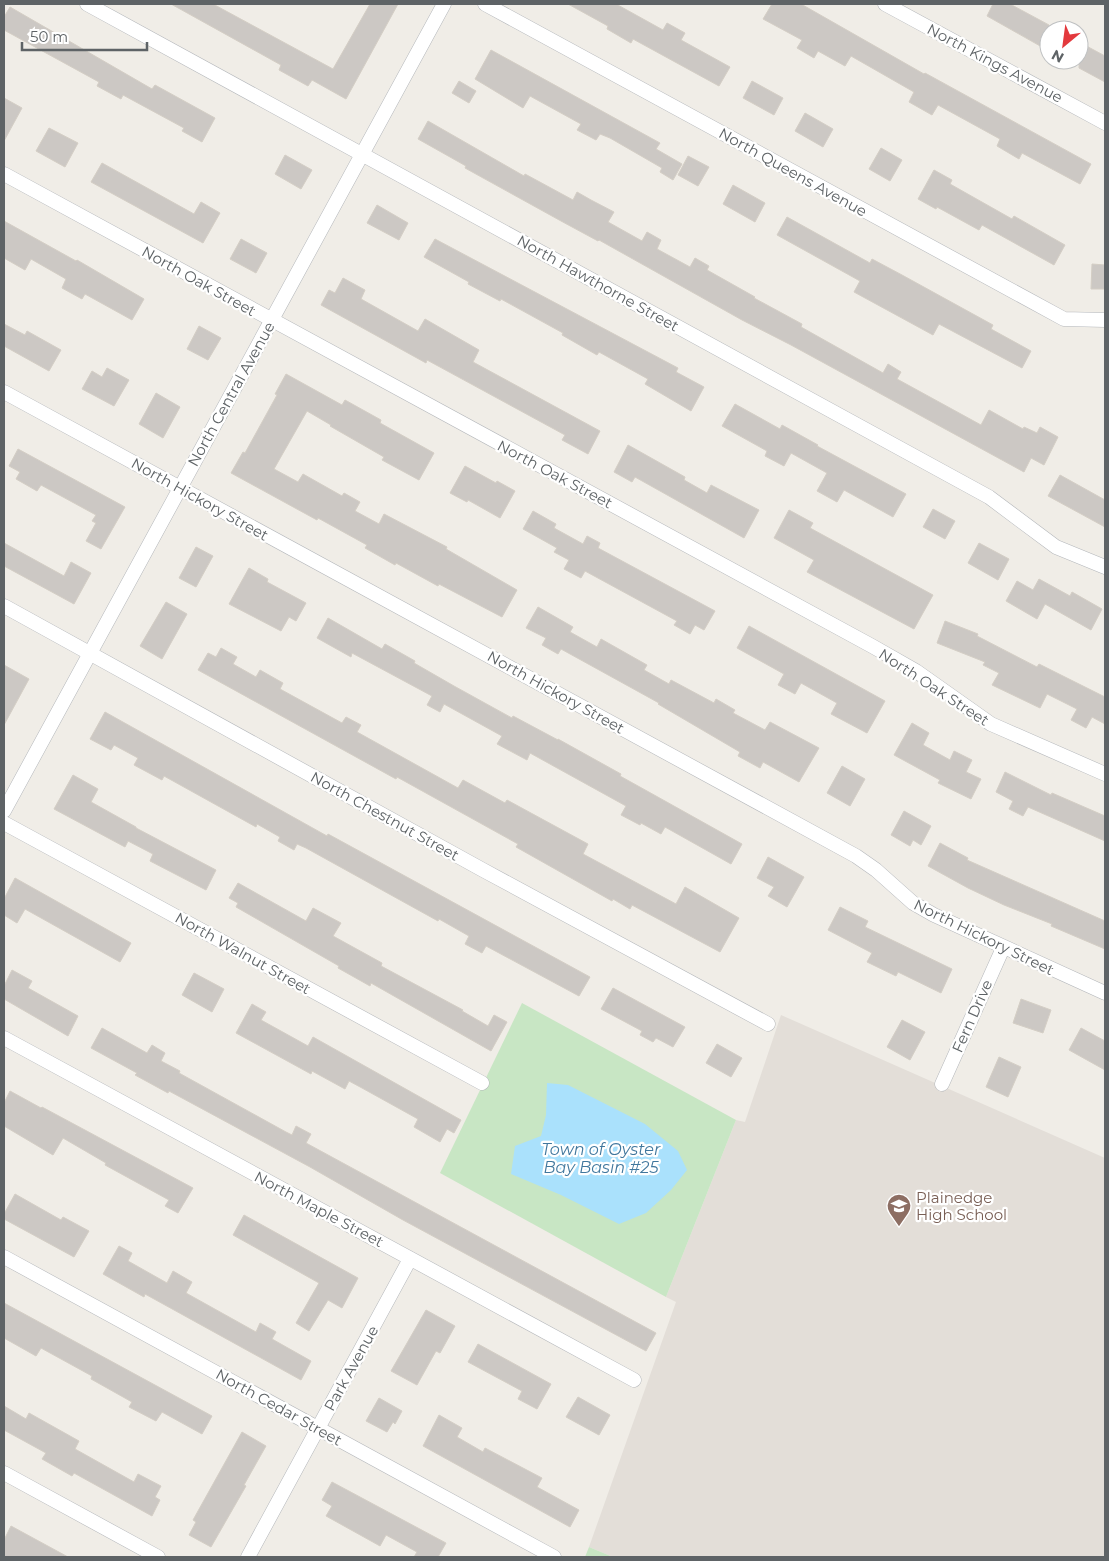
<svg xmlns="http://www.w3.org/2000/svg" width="1109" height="1561" font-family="Montserrat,sans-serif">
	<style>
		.education { fill: #e3ded8 }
		.green { fill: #c8e6c4 }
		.water { fill: #aae1fc }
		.building { fill: #ccc8c4; stroke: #d4cec5 }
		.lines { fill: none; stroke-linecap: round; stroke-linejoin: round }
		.street-casing { stroke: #b4b7bb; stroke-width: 15 }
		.street { stroke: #fff; stroke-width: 14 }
		.labels { text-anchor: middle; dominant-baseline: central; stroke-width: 4.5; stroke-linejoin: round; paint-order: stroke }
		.street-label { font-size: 15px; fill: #5e6366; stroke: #fff }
		.education-label { font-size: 15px; fill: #785e54; stroke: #fff; text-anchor: start }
		.water-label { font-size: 16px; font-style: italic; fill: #40779d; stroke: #fff }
	</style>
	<rect width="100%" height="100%" fill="#f0ede7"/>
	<polygon class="education" points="781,1015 1105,1158 1105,1557 613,1557 589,1547 676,1302 666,1297 736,1120 745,1122"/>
	<g class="green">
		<polygon points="522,1003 736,1120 666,1297 440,1173"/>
		<polygon points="589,1547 613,1557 585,1557"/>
	</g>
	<polygon class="water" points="547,1083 568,1085 645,1124 678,1151 687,1170 671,1190 646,1213 619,1224 561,1195 511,1174 515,1146 541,1136 546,1115"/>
	<g class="building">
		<polygon points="171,4 213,4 333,69 370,4 398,4 346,99 312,80 308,86 279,70 281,65"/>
		<polygon points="568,4 616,4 663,30 667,23 685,33 681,40 730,67 719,86 633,39 631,43 607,29 608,26"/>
		<polygon points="772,4 801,4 924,74 925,73 1091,164 1080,184 1022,153 1019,159 997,146 1000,139 938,105 932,115 909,102 914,92 851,56 845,66 818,51 814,58 797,48 802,40 763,19"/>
		<polygon points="993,4 1010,4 1049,25 1049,51 987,16"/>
		<polygon points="10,7 152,89 155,85 215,118 202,142 182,131 184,128 123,95 121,99 97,86 99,82 4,30 4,17"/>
		<polygon points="1079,42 1105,56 1105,82 1079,68"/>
		<polygon points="491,50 660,143 656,149 682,164 673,180 660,172 662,168 610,138 600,134 596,140 577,130 581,124 530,96 523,108 475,79"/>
		<polygon points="459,81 476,91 469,103 452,93"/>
		<polygon points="752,81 783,98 774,115 743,98"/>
		<polygon points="4,98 22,108 4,141"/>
		<polygon points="805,113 833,129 823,147 795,131"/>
		<polygon points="428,121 524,176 525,174 573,200 577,192 591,200 614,212 608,222 642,241 647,232 661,240 657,249 690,267 695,258 709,266 707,270 755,297 754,298 802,324 801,327 883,373 888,364 901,372 897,379 981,425 989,410 1023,429 1024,427 1037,433 1040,427 1058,437 1044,465 1031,458 1024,472 791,345 742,320 599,240 598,241 561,221 465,168 466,166 418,139"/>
		<polygon points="49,128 78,143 65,167 36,151"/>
		<polygon points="881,148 902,160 890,181 869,169"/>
		<polygon points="285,155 312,170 301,189 275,174"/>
		<polygon points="688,156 709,167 698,186 678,175"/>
		<polygon points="102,163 194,214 201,202 220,213 203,243 91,182"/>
		<polygon points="934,170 952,180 950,184 1012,219 1014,216 1065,245 1054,265 982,225 979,230 937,207 936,209 918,199"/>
		<polygon points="733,185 765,203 755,222 723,204"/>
		<polygon points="377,205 408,223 399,240 367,223"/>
		<polygon points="787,217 870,263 872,259 902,275 993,325 991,329 1031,351 1022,368 939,324 933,335 854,292 860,281 777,235"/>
		<polygon points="4,221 76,261 77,260 144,299 132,320 85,294 82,299 62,288 66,279 31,259 25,270 4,258"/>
		<polygon points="241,239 267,253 256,273 230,259"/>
		<polygon points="435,239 678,368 676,372 704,387 691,411 645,384 648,379 599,352 597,355 562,335 563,333 501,299 500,301 468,284 469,282 424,257"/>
		<polygon points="1092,264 1105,265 1105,289 1091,289"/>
		<polygon points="343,278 365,290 361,299 418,331 425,319 479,350 473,362 600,431 588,454 562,440 565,435 427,360 426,363 321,305 329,290 335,293"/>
		<polygon points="4,324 25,335 27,331 61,350 49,371 4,346"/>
		<polygon points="199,326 221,338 208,360 187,349"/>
		<polygon points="107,368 129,380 114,406 82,389 92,371 102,377"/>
		<polygon points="286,374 342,405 345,400 381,420 380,423 434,453 419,480 382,460 384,457 330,426 331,425 307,411 274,469 298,482 303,474 342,496 344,493 360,502 355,511 379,524 384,514 447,547 446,549 517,590 502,617 439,584 438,586 396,563 395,565 365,548 367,545 318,518 317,520 231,473 243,452 245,453 277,395 275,394"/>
		<polygon points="156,393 180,407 163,438 139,424"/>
		<polygon points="735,404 780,429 782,425 818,445 817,446 906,494 893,517 844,490 837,502 817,491 827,473 791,453 784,466 765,456 767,451 722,426"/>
		<polygon points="628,445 685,477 684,480 707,493 711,485 759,510 744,538 635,477 632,482 614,472"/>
		<polygon points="18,449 125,507 101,549 86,541 96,523 92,521 96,515 41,485 37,491 16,479 20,472 9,466"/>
		<polygon points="465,466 496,483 497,481 515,491 500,518 468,500 467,502 450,493"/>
		<polygon points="1060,475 1105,500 1105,527 1048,496"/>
		<polygon points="933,509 955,521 945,539 923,527"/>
		<polygon points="789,510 813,523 810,528 933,595 914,629 807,572 814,560 774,538"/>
		<polygon points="533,511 556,524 554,528 583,544 587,536 600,543 598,548 715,611 704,630 695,625 690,634 674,625 677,621 585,571 581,578 564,569 569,560 554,552 557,548 523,529"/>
		<polygon points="4,543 64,576 71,562 91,573 74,604 4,566"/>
		<polygon points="979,543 1009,559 998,580 968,563"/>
		<polygon points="196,547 213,556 196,587 179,578"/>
		<polygon points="249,568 268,579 267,582 306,603 296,621 289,617 281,631 229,604"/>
		<polygon points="1039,579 1070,596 1072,592 1102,609 1091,630 1045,604 1037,619 1006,601 1017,581 1033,590"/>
		<polygon points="166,602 187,614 162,659 140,646"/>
		<polygon points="538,607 573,627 570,632 597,647 601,639 647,665 644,670 669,684 671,680 714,703 716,699 735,710 733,713 765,730 770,722 819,748 799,782 763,762 760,768 738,756 740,752 658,704 659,703 561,649 558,654 542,645 546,638 526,628"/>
		<polygon points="328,618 382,649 385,644 415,661 414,663 454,686 512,718 513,716 558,740 558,739 621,774 620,776 656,796 742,844 731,864 665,827 661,834 641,823 640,825 621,815 626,806 530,753 527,760 497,744 502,736 444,704 440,712 427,705 432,696 352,653 351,657 317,638"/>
		<polygon points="945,621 978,634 977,636 1037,667 1039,664 1105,697 1105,724 1092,717 1086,728 1071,720 1077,709 1047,694 1040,708 992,685 999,673 983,665 985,662 937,643"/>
		<polygon points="749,626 885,701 867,733 831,714 837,703 801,683 795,694 778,685 784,674 737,648"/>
		<polygon points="221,648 237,657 233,664 256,677 260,670 283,683 280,689 342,723 346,717 361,725 357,732 458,788 463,780 505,803 507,800 588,844 583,854 676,904 685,887 739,918 720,952 632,905 630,909 613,899 612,901 516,847 518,844 397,777 396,779 198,670 208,653 216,657"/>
		<polygon points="4,665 29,679 4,725"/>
		<polygon points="105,712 327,836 328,834 590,977 579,996 486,946 482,953 465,944 469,936 439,919 438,921 306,848 297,844 294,850 278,841 280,837 257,824 256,827 164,776 162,780 134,765 138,758 114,745 111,750 90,739"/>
		<polygon points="912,723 929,733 923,745 950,760 954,751 972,760 966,772 981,779 971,799 938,783 940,780 894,755"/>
		<polygon points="842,766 865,779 850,806 827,793"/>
		<polygon points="1005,772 1051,795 1052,793 1105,816 1105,841 1028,807 1023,816 1009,809 1013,801 996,792"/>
		<polygon points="73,775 98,789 91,802 136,827 136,828 216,870 206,890 150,861 153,854 128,841 125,847 54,809"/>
		<polygon points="904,811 931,826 921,845 913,840 910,846 891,835"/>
		<polygon points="940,843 968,858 967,860 1105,921 1105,949 1051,926 1052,924 1004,905 968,888 928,866"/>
		<polygon points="768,857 804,877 787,907 768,896 774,887 757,878"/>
		<polygon points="15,878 131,943 120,962 25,909 17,923 4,915 4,899"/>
		<polygon points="238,883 306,921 313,908 341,923 333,936 382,963 381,966 463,1010 462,1011 488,1026 494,1015 507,1022 491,1051 371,983 370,986 338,968 339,966 236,907 238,903 229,898"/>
		<polygon points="840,907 868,921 865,927 952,969 941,993 898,972 896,976 867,962 872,953 828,930"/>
		<polygon points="12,970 32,981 28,988 78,1016 68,1036 4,999 4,986"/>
		<polygon points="194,973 224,989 212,1012 182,995"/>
		<polygon points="613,988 685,1027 673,1047 656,1038 653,1042 640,1035 642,1031 601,1009"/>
		<polygon points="1021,999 1051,1010 1043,1033 1013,1023"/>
		<polygon points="252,1004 266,1012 261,1020 308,1046 313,1037 461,1120 454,1133 447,1129 440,1142 414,1127 418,1119 362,1088 349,1081 345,1089 312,1071 311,1074 236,1033"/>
		<polygon points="902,1020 925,1032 910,1060 887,1047"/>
		<polygon points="102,1028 147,1053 152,1045 165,1053 161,1061 180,1071 179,1073 286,1132 292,1135 296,1126 311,1134 306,1143 656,1333 646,1351 403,1220 310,1167 169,1091 168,1093 135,1075 137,1073 91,1048"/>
		<polygon points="1081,1028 1105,1041 1105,1070 1069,1050"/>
		<polygon points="717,1044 742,1058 731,1077 706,1063"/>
		<polygon points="999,1057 1021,1067 1008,1097 986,1087"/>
		<polygon points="10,1091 41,1108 42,1107 193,1188 178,1213 165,1206 169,1200 105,1165 106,1163 63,1138 53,1155 4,1126 4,1103"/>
		<polygon points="15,1194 61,1220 63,1217 89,1231 74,1257 4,1219 4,1214"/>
		<polygon points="244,1215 358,1278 342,1308 328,1300 309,1331 296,1323 319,1283 233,1235"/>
		<polygon points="119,1246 132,1253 128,1261 167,1283 173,1271 192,1282 186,1293 256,1332 260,1323 276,1332 272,1339 311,1361 301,1380 145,1294 144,1297 103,1274"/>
		<polygon points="4,1303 212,1416 202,1434 162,1412 156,1421 129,1407 132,1402 91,1379 92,1376 41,1348 36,1356 4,1338"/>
		<polygon points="426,1310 455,1326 440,1353 436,1351 417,1385 391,1371"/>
		<polygon points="478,1344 551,1384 537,1409 518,1399 522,1391 468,1362"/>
		<polygon points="578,1397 610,1415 599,1435 566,1417"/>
		<polygon points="379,1398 402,1411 395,1424 393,1422 387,1432 366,1421"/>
		<polygon points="4,1406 26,1419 29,1413 79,1441 75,1449 134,1482 138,1474 161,1486 155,1497 160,1500 152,1516 74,1473 72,1476 42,1459 46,1453 4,1430"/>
		<polygon points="439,1415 462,1428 457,1437 483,1452 485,1448 542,1478 537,1487 579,1510 570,1527 423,1446"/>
		<polygon points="242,1432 266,1446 244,1485 246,1486 211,1547 189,1535 196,1522 193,1520"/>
		<polygon points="332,1482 446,1543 438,1557 414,1557 417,1552 386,1535 380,1546 326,1516 332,1506 322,1500"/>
		<polygon points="11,1526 68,1557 4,1557 4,1540"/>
	</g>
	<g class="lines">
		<defs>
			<g id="street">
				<polyline points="87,4 989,497 1056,547 1105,567"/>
				<polyline points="485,4 1064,319 1105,320"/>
				<polyline points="885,4 1105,123"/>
				<polyline points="4,174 872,646 916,671 991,724 1105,774"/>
				<polyline points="4,392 856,856 876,870 913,903 934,915 1105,993"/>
				<polyline points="4,606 483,870 768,1024"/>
				<polyline points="4,811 444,4"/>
				<polyline points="4,823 482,1083"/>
				<polyline points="4,1038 634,1380"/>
				<polyline points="942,1084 1003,948"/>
				<polyline points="4,1257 554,1557"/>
				<polyline points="4,1473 158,1557"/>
				<polyline points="248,1557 410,1259"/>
			</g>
		</defs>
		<use href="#street" class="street-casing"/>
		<use href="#street" class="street"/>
	</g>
	<defs>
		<symbol id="school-pin" viewBox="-11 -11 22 30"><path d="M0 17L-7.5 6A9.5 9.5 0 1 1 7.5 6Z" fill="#8d6e63" stroke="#fff"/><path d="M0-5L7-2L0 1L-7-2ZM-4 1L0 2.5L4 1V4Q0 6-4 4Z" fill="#fff"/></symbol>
	</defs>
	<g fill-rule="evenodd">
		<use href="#school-pin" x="885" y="1192" width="28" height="38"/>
	</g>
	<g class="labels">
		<g class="street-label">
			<text transform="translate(995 63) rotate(28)">North Kings Avenue</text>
			<text transform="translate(793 172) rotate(29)">North Queens Avenue</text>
			<text transform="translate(199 281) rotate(29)">North Oak Street</text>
			<text transform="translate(598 283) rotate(29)">North Hawthorne Street</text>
			<text transform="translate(231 394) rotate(-61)">North Central Avenue</text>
			<text transform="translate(555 474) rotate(28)">North Oak Street</text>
			<text transform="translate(200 499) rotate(29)">North Hickory Street</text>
			<text transform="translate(934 687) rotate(33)">North Oak Street</text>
			<text transform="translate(556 692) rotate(29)">North Hickory Street</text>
			<text transform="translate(385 816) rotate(29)">North Chestnut Street</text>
			<text transform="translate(984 937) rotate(26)">North Hickory Street</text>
			<text transform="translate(243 953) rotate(29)">North Walnut Street</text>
			<text transform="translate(972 1016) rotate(-66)">Fern Drive</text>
			<text transform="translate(319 1209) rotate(28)">North Maple Street</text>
			<text transform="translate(351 1368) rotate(-61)">Park Avenue</text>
			<text transform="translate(279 1407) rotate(29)">North Cedar Street</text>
		</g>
		<g class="education-label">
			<text x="916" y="1197">Plainedge<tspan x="916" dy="17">High School</tspan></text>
		</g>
		<g class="water-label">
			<text x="601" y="1149">Town of Oyster<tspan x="601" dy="18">Bay Basin #25</tspan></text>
		</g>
	</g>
	<rect width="1109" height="1561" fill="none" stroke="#5e6366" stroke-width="10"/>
	<g transform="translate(1064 45) rotate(209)"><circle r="24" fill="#ffffff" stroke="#bfc1c2"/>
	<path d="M0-4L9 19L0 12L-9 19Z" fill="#e3393d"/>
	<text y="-8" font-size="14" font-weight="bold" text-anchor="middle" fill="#5e6366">N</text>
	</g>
	<path d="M22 42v8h125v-8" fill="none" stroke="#5e6366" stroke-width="2.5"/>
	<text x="30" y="42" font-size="15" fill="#5e6366" stroke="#ffffff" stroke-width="4" paint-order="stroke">50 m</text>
</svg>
